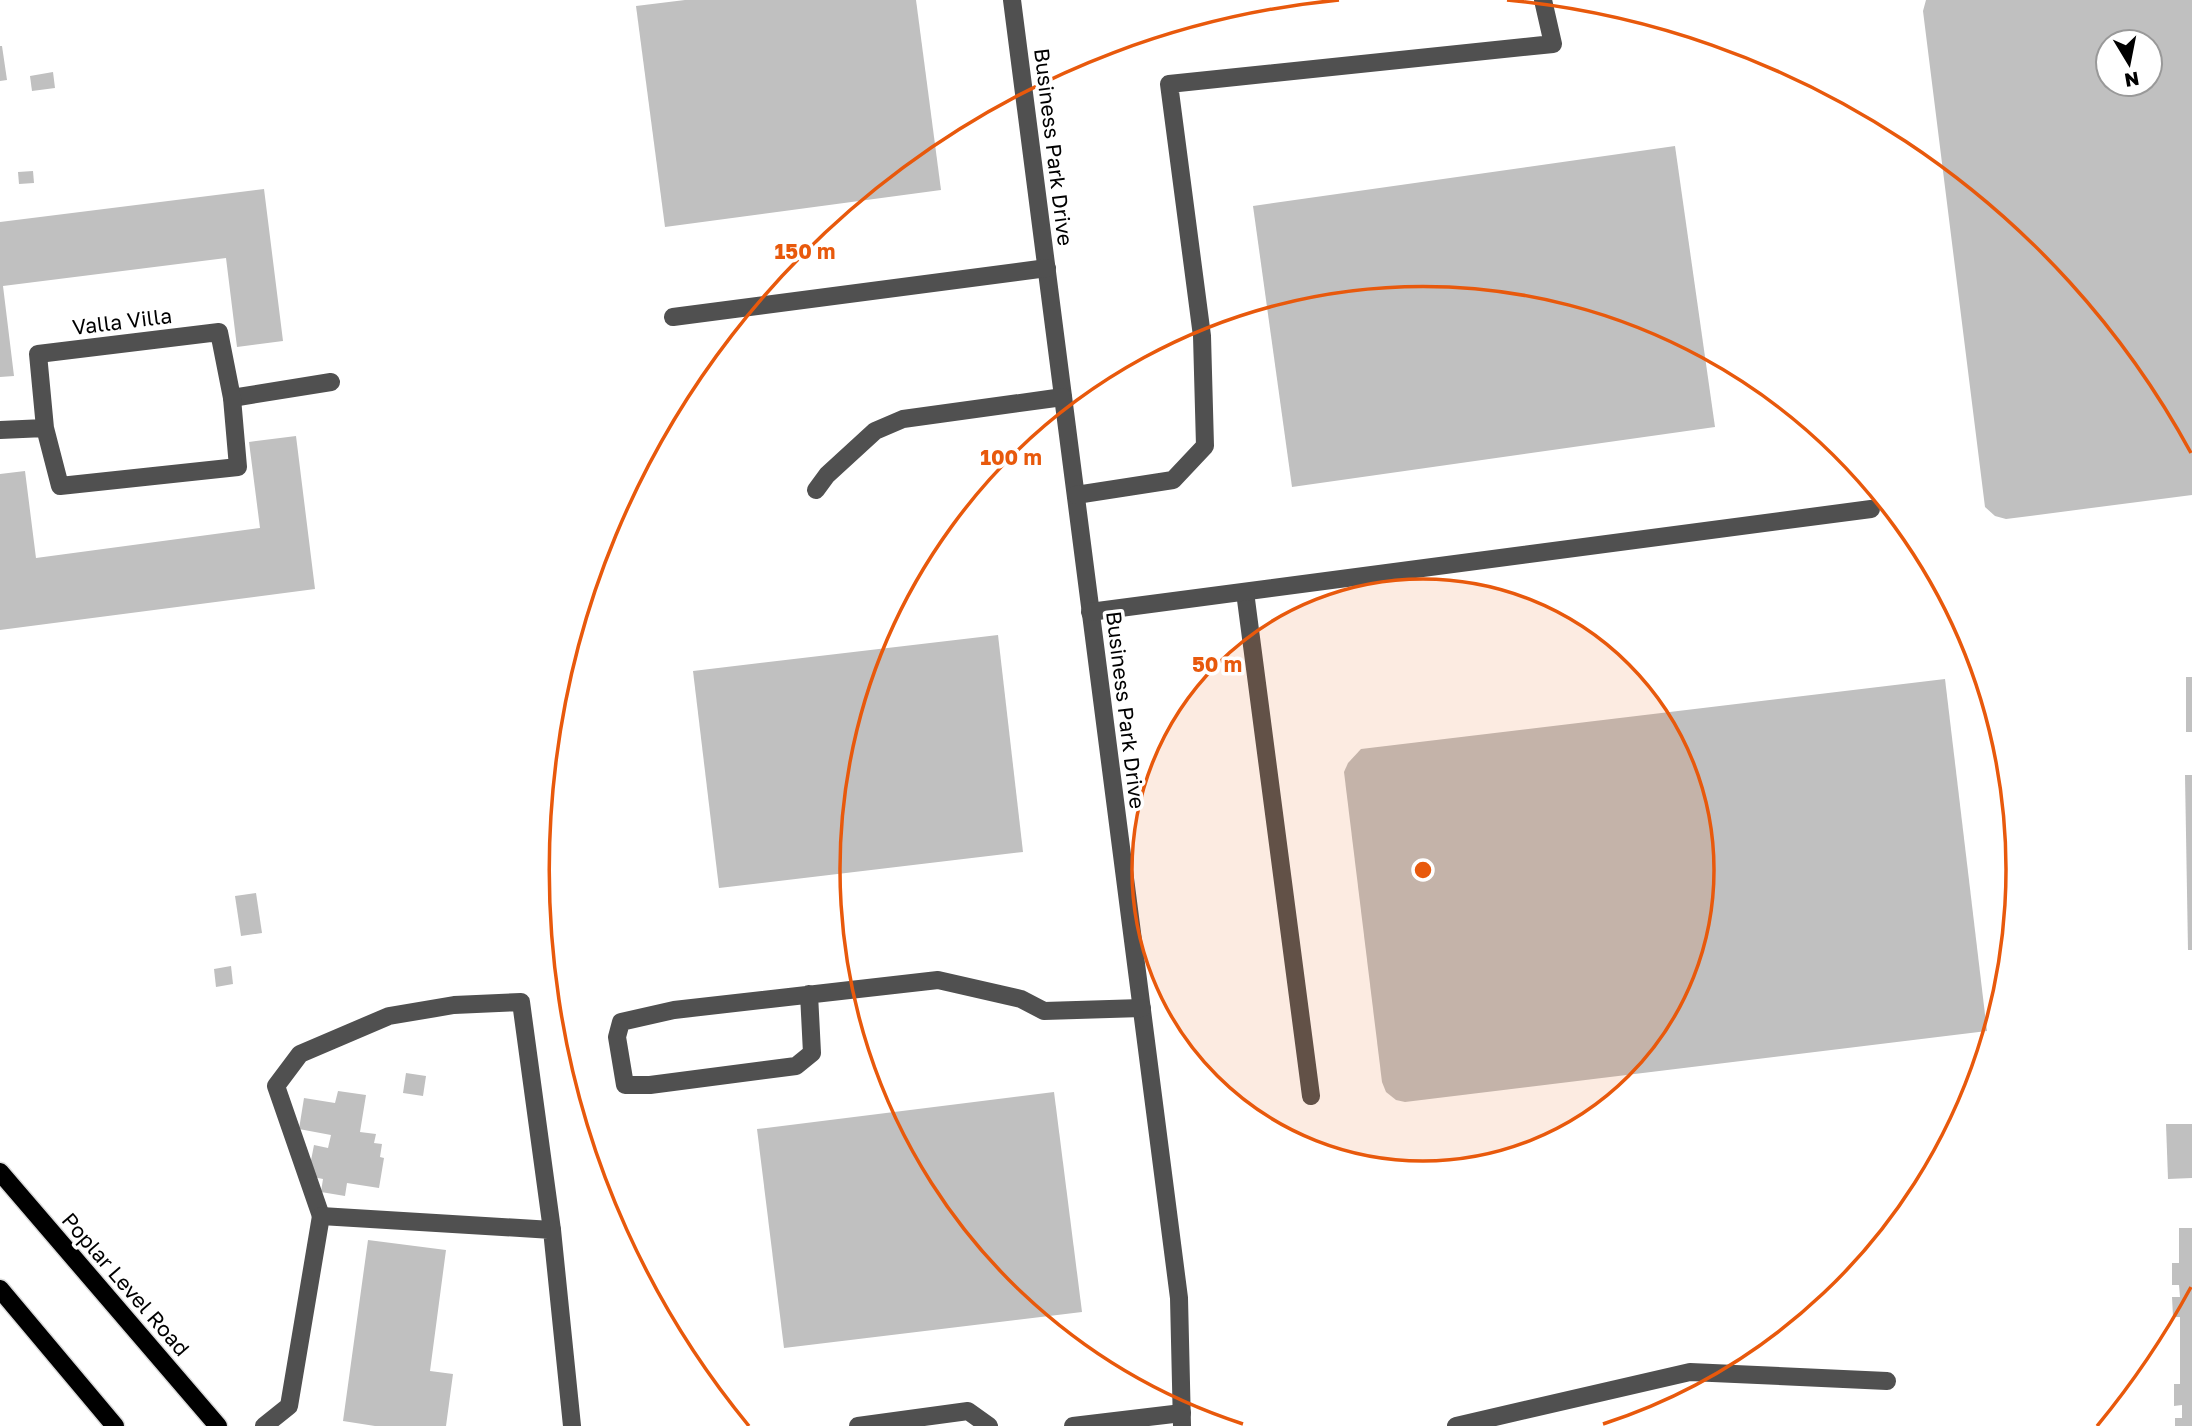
<svg xmlns="http://www.w3.org/2000/svg" width="2192" height="1426" font-family="'Golos Text',sans-serif">
	<style>
		.building { fill: #c0c0c0; fill-rule: evenodd }
		.lines { fill: none; stroke-linecap: round; stroke-linejoin: round }
		.major-casing { stroke: #dbdbdb; stroke-width: 21 }
		.minor { stroke: #505050; stroke-width: 18 }
		.major { stroke: #000; stroke-width: 18 }
		.ring { fill: none; stroke: #e8590c; stroke-width: 3.5 }
		.labels { text-anchor: middle; dominant-baseline: central; stroke-width: 7; stroke-linejoin: round; paint-order: stroke }
		.street-label { font-size: 21px; fill: #000; stroke: #fff }
		.centre { fill: #e8590c; stroke: #fff; stroke-width: 3.5 }
		.ring-label { font-size: 21px; text-anchor: middle; font-weight: bold; fill: #e8590c; stroke: #fff; stroke-width: 7; stroke-linejoin: round; paint-order: stroke }
	</style>
	<rect width="100%" height="100%" fill="#fff"/>
	<g class="building">
		<polygon points="685,0 916,0 941,190 665,227 636,6"/>
		<path d="M 1926,0 L 2192,0 L 2192,495 L 2006,519 L 1995,516 L 1985,507 L 1923,11 ZM 2108,42 L 2150,42 L 2150,84 L 2108,84 Z"/>
		<polygon points="0,46 2,46 7,80 0,81"/>
		<polygon points="53,72 55,88 32,91 30,76"/>
		<polygon points="1675,146 1715,427 1292,487 1253,206"/>
		<polygon points="33,171 34,183 19,184 18,172"/>
		<polygon points="264,189 283,341 237,347 226,258 3,286 14,376 0,377 0,222"/>
		<polygon points="296,436 315,589 0,630 0,474 25,471 36,558 260,528 249,442"/>
		<polygon points="998,635 1023,852 719,888 693,671"/>
		<rect x="2186" y="677" width="6" height="55"/>
		<polygon points="1945,679 1987,1031 1405,1102 1396,1100 1386,1092 1382,1082 1344,772 1348,763 1361,749"/>
		<polygon points="2185,775 2192,775 2192,950 2188,950"/>
		<polygon points="256,893 262,933 241,936 235,896"/>
		<polygon points="231,966 233,984 216,987 214,969"/>
		<polygon points="406,1073 426,1076 423,1096 403,1093"/>
		<polygon points="338,1091 366,1095 360,1132 376,1134 374,1143 382,1144 380,1157 384,1158 379,1188 347,1183 345,1196 321,1192 323,1179 308,1176 314,1145 328,1148 331,1135 299,1129 304,1098 335,1103"/>
		<polygon points="1054,1092 1082,1312 784,1348 757,1129"/>
		<polygon points="2166,1124 2192,1124 2192,1178 2168,1179"/>
		<polygon points="2179,1228 2192,1228 2192,1426 2175,1426 2175,1418 2182,1418 2182,1405 2174,1406 2174,1384 2180,1384 2180,1317 2173,1317 2172,1297 2180,1297 2179,1285 2172,1285 2172,1263 2179,1263"/>
		<polygon points="368,1240 446,1250 430,1371 453,1374 446,1426 375,1426 343,1421"/>
	</g>
	<g class="lines">
		<defs>
			<g id="major">
				<polyline points="0,1172 218,1426"/>
				<polyline points="0,1289 115,1426"/>
			</g>
		</defs>
		<use href="#major" class="major-casing"/>
		<g class="minor">
			<polyline points="1012,0 1179,1298 1182,1426"/>
			<polyline points="673,317 1047,268"/>
			<polyline points="232,398 331,382"/>
			<polyline points="0,430 45,428 38,354 219,332 232,398 238,467 60,486 45,428"/>
			<polyline points="816,490 827,475 875,431 903,419 1063,397"/>
			<polyline points="1076,495 1173,480 1205,446 1202,336 1169,84 1553,44 1543,0"/>
			<polyline points="1245,592 1311,1096"/>
			<polyline points="1090,612 1871,509"/>
			<polyline points="809,994 812,1053 796,1066 650,1085 625,1085 617,1037 621,1022 674,1010 938,980 1021,999 1044,1011 1142,1008"/>
			<polyline points="321,1216 276,1086 300,1054 389,1016 454,1005 521,1002 552,1230"/>
			<polyline points="264,1426 289,1406 321,1216 552,1230 572,1426"/>
			<polyline points="858,1426 968,1411 989,1426"/>
			<polyline points="1073,1426 1182,1413"/>
			<polyline points="1456,1426 1690,1372 1887,1381"/>
		</g>
		<use href="#major" class="major"/>
	</g>
	<circle cx="1423" cy="870" r="291" fill="#e8590c" fill-opacity=".12"/>
	<g class="ring">
		<circle cx="1423" cy="870" r="291"/>
		<path d="M1243 1424A583 583 0 1 1 1603 1424"/>
		<path d="M2191 1287A874 874 0 0 1 2097 1426M749 1426A874 874 0 0 1 1339 0M1507 0A874 874 0 0 1 2191 453"/>
	</g>
	<g class="labels">
		<g class="street-label">
			<text transform="translate(1054 147) rotate(83)">Business Park Drive</text>
			<text transform="translate(122 321) rotate(-7)">Valla Villa</text>
			<text transform="translate(1126 710) rotate(83)">Business Park Drive</text>
			<text transform="translate(126 1284) rotate(49)">Poplar Level Road</text>
		</g>
	</g>
	<circle cx="1423" cy="870" r="10" class="centre"/>
	<g class="ring-label">
		<text x="805" y="259">150 m</text>
		<text x="1011" y="465">100 m</text>
		<text x="1217" y="672">50 m</text>
	</g>
	<g transform="translate(2129 63) rotate(170)"><circle r="33" fill="#ffffff" stroke="#999999" stroke-width="2"/>
	<path d="M0-5L12 26L0 18L-12 26Z" fill="#000000"/>
	<text y="-10" font-size="19" font-weight="bold" text-anchor="middle" fill="#000000">N</text>
	</g>
</svg>
